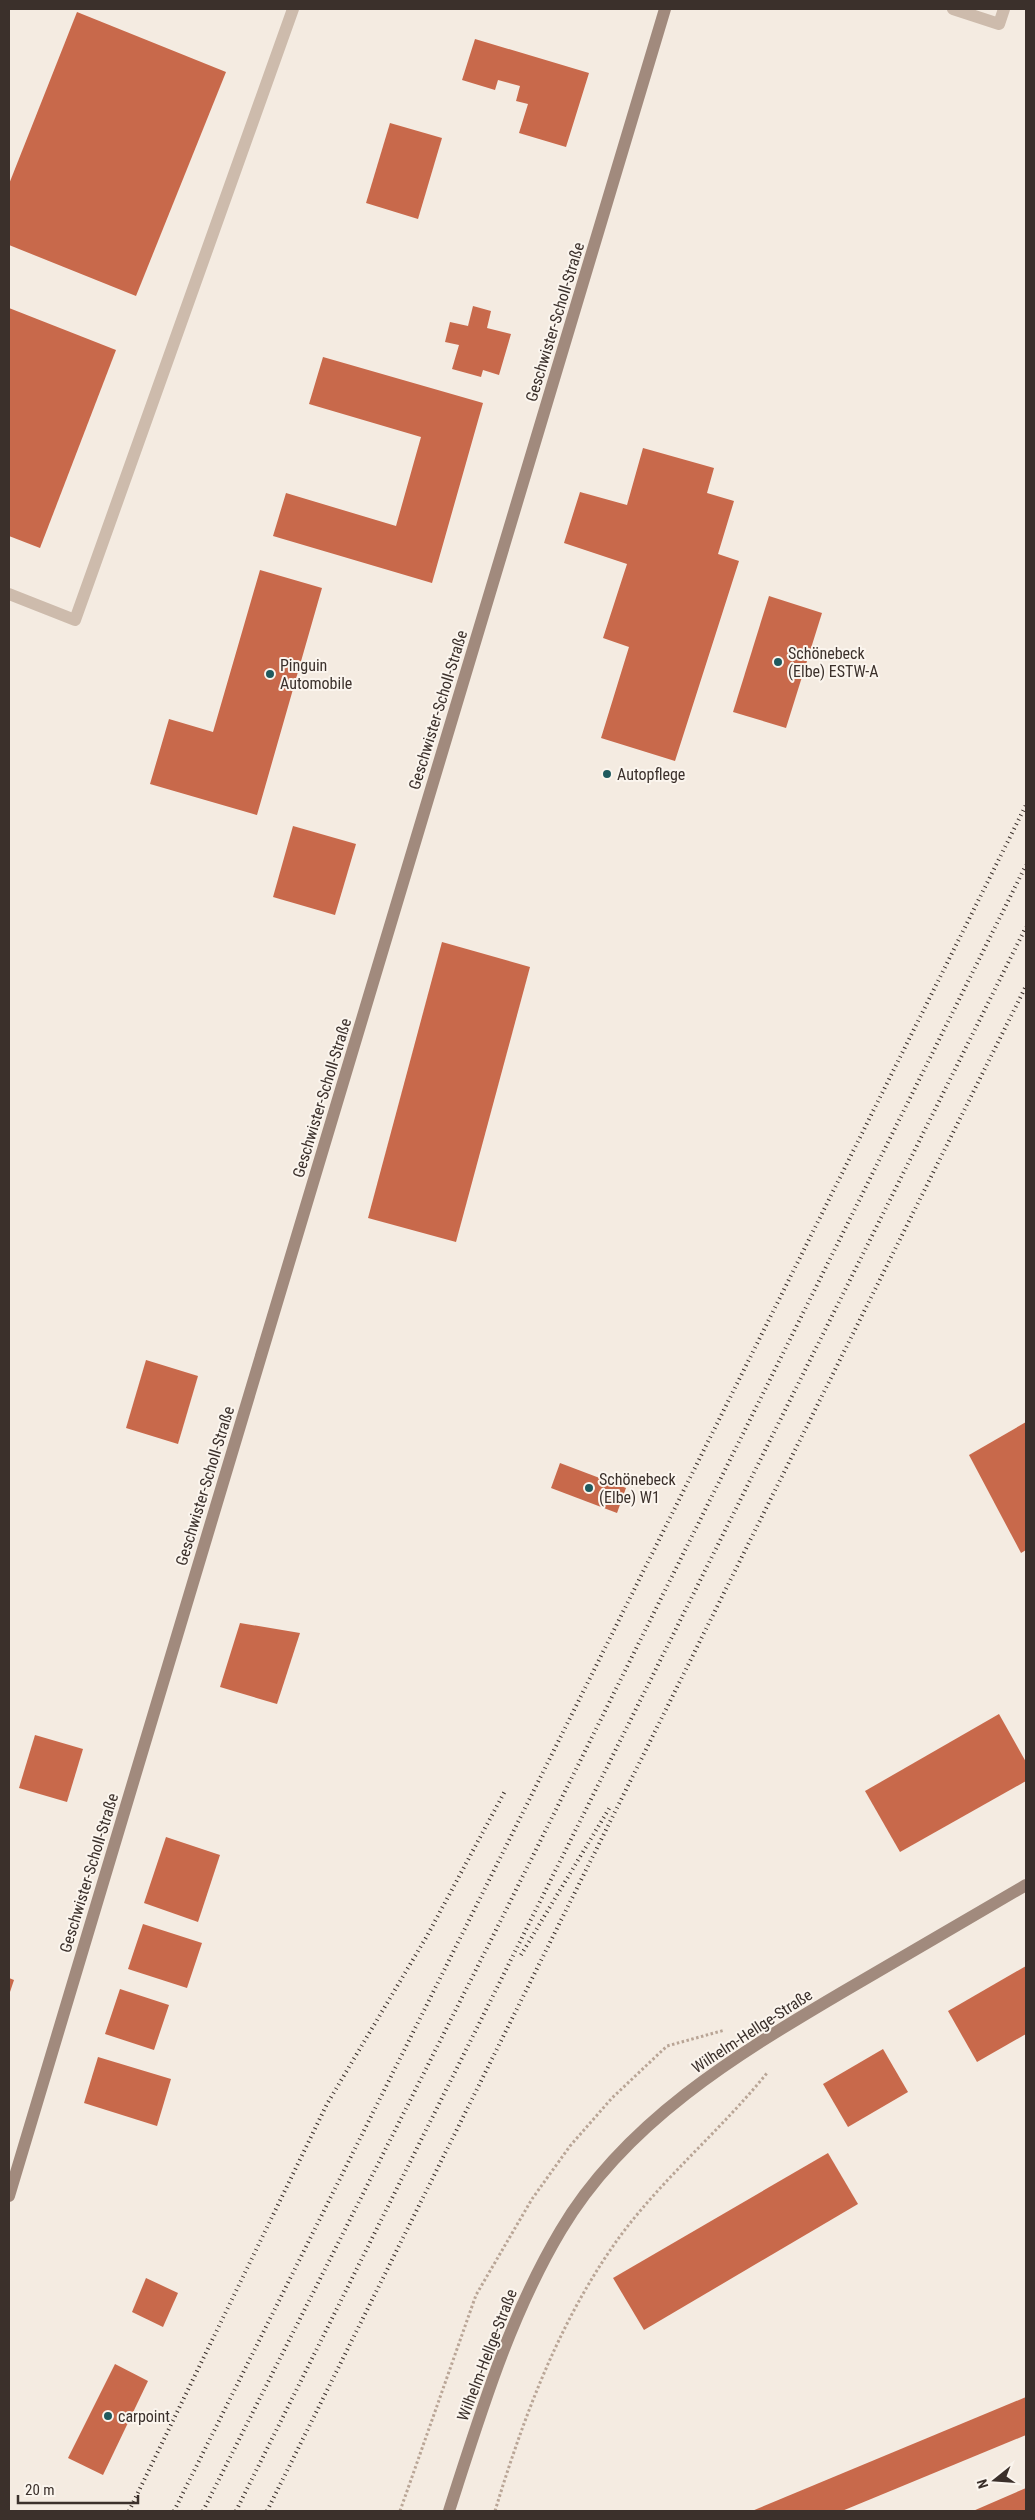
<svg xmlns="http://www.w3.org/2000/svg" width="1035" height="2520" font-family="'Roboto Condensed',sans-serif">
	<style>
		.building { fill: #c8694b }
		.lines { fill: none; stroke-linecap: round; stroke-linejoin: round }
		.path { stroke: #b9a596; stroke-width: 3; stroke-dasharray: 2.5 2.5; stroke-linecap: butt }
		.lane { stroke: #cdbbac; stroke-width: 12 }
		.secondary { stroke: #a18a7d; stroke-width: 12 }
		.rail { stroke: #3b302b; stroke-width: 4; stroke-dasharray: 1 4; stroke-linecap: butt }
		.poi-dot { fill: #1f5a5e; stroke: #fbf5ee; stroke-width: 2 }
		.labels { text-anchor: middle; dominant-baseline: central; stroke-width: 4; stroke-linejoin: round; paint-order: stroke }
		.street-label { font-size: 16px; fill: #3b302b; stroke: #fbf5ee }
		.poi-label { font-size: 16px; fill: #3b302b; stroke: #fbf5ee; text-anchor: start }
	</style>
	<rect width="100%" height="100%" fill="#f4ebe1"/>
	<g class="building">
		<polygon points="77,12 226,72 136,296 9,245 9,184"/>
		<polygon points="475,39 589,73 566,147 519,133 528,104 516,101 520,86 498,80 495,90 462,80"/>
		<polygon points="390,123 442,138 418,219 366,203"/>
		<polygon points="473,306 491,311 487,328 511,334 499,375 483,370 481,377 452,369 459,345 445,342 450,322 468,326"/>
		<polygon points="9,308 116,350 40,548 9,536"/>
		<polygon points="323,357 483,403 432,583 273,536 286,493 396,526 421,437 309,404"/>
		<polygon points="643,448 714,468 707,493 734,501 718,554 739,561 675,761 601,738 629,647 603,638 627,564 564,543 580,492 627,505"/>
		<polygon points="260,570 322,588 257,815 150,784 169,719 213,732"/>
		<polygon points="769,596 822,613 786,728 733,712"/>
		<polygon points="293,826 356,844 335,915 273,897"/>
		<polygon points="442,942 530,967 456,1242 368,1218"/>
		<polygon points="146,1360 198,1376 178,1444 126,1428"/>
		<polygon points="1026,1422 1026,1550 1021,1553 969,1455"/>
		<polygon points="560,1463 626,1488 617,1513 551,1488"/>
		<polygon points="240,1623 300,1633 277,1704 220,1687"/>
		<polygon points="999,1714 1026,1762 1026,1781 900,1852 865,1791"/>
		<polygon points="35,1735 83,1749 67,1802 19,1788"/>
		<polygon points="166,1837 220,1855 198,1922 144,1903"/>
		<polygon points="143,1924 202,1943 187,1988 128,1969"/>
		<polygon points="1026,1966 1026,2034 977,2062 948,2011"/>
		<polygon points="9,1978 14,1980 9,1995"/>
		<polygon points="120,1989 169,2005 154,2050 105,2034"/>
		<polygon points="883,2049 908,2092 848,2127 823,2084"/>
		<polygon points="98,2057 171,2079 157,2126 84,2103"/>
		<polygon points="828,2153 858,2204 644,2330 613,2278"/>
		<polygon points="146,2278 178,2293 163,2327 132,2312"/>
		<polygon points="115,2364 148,2381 103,2475 68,2458"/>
		<polygon points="1026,2397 1026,2435 842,2511 752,2511"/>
		<polygon points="1026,2488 1026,2511 973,2511"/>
	</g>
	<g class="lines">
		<g class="path">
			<polyline points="400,2511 476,2295 532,2199 570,2146 612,2098 667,2046 725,2030"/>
			<path d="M 495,2511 C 522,2422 556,2330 609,2252 C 653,2186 717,2135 767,2073"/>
		</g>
		<g class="lane">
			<polyline points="953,9 999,24 1004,9"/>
			<polyline points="9,594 75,620 293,9"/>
		</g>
		<g class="secondary">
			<polyline points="9,2196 665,9"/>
			<path d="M 449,2511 C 480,2415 509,2317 561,2230 C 625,2122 736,2055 841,1993 C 903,1957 964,1921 1026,1885"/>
		</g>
		<g class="rail">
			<polyline points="521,1955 610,1807"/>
			<polyline points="129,2511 327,2104 427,1936 505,1791"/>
			<polyline points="174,2511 1026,805"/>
			<polyline points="203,2511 496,1930 1026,865"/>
			<polyline points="236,2511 1026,927"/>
			<polyline points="267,2511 1026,986"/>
		</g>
	</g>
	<g class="poi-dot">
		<circle cx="778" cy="662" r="5"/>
		<circle cx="270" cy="674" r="5"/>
		<circle cx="607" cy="774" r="5"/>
		<circle cx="589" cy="1488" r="5"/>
		<circle cx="108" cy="2416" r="5"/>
	</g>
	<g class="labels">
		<g class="street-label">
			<text transform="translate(555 322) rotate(-73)">Geschwister-Scholl-Straße</text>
			<text transform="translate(438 710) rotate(-73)">Geschwister-Scholl-Straße</text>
			<text transform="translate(322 1098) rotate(-73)">Geschwister-Scholl-Straße</text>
			<text transform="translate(205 1486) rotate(-73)">Geschwister-Scholl-Straße</text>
			<text transform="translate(89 1873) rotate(-73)">Geschwister-Scholl-Straße</text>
			<text transform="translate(752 2031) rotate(-33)">Wilhelm-Hellge-Straße</text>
			<text transform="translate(487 2355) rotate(-69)">Wilhelm-Hellge-Straße</text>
		</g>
		<g class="poi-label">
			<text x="788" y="653">Schönebeck<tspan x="788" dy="18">(Elbe) ESTW-A</tspan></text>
			<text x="280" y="665">Pinguin<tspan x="280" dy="18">Automobile</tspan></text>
			<text x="617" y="774">Autopflege</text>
			<text x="599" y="1479">Schönebeck<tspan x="599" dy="18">(Elbe) W1</tspan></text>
			<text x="118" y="2416">carpoint</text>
		</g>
	</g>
	<rect width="1035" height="2520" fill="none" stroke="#3b302b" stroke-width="20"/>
	<g transform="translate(995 2480) rotate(253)" stroke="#fbf5ee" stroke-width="4" paint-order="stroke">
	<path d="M0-4L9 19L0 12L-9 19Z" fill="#3b302b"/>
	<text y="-8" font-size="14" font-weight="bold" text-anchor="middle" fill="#3b302b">N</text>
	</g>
	<path d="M18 2495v8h120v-8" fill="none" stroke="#3b302b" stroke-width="2.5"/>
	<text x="25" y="2495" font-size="15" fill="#3b302b" stroke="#fbf5ee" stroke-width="4" paint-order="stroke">20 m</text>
</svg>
